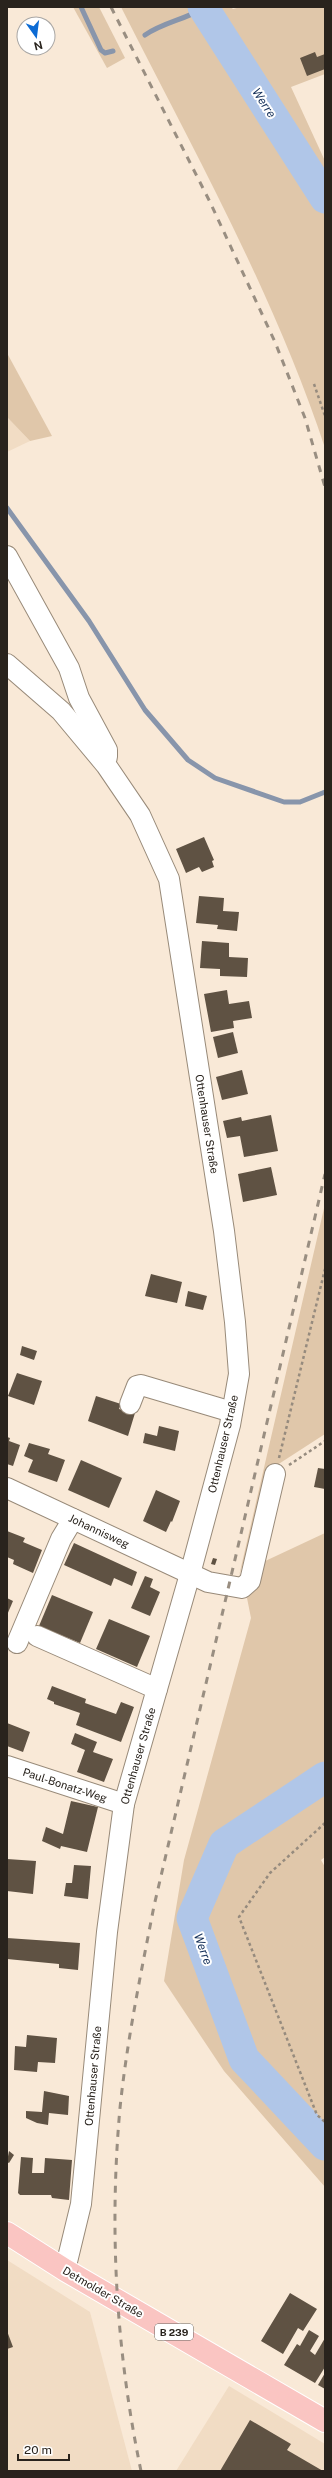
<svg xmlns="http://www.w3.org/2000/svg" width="332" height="2478" font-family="'Public Sans',sans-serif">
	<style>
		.built { fill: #f1dcc4 }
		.green { fill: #e0c7aa }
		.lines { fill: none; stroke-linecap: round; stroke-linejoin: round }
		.stream { stroke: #8895ab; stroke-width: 5 }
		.river { stroke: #b0c6e8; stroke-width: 31 }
		.building { fill: #5f5243 }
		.minor-casing { stroke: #988a79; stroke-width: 22 }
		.major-casing { stroke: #fff; stroke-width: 24 }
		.path { stroke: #968b7e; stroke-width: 2.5; stroke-dasharray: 3 3; stroke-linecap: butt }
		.minor { stroke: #fff; stroke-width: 20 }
		.major { stroke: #fac5c2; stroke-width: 22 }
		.rail { stroke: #998e81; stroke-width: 3; stroke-dasharray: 7 7; stroke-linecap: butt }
		.labels { text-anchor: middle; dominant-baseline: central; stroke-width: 4; stroke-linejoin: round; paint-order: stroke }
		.shield { fill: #fff; stroke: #696561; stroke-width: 1 }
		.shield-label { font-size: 10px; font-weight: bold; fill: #29231d }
		.street-label { font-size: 11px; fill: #29231d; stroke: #fff }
		.water-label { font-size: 12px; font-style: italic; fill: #102c56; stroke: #fff }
	</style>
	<rect width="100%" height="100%" fill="#f9e9d7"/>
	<g class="built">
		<polygon points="7,417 30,441 7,452"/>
		<polygon points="7,2260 90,2312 132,2471 7,2471"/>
		<polygon points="229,2386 325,2444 325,2471 176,2471"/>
	</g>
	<g class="green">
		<polygon points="73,7 99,7 125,58 107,68"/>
		<path d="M 121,7 L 231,7 L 233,9 L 240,7 L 325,7 L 325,74 L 291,87 L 325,161 L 325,448 C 274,294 194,151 121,7 Z"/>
		<polygon points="7,353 52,436 30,441 7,417"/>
		<polygon points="325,1204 325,1434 274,1467 239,1576"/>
		<polygon points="325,1533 325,1857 321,1860 325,1867 325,2187 224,2071 164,1981 184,1860 251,1618 247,1598 261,1563"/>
	</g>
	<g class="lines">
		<g class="stream">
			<polyline points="81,7 101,50 105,53 113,51"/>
			<path d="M 145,35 C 164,22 184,20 204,8"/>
			<polyline points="7,508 89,621 145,710 188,760 215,778 284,802 300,802 325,792"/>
		</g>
		<g class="river">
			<polyline points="203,7 325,198"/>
			<polyline points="325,1777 224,1844 192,1918 244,2059 325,2145"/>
		</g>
	</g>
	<g class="building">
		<polygon points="315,52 317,57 325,54 325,69 307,76 300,58"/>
		<polygon points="204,837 214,860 212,861 214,867 202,872 199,867 186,873 176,849"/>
		<polygon points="199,896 224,898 223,911 239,912 237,931 217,929 218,925 196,923"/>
		<polygon points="202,941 229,943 229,957 248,958 247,977 220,976 220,969 200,968"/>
		<polygon points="227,990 229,1004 249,1001 252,1018 233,1021 234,1028 211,1032 204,994"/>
		<polygon points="233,1032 238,1053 218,1058 213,1037"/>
		<polygon points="242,1070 248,1094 222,1100 216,1077"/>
		<polygon points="271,1115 278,1151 244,1157 240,1136 227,1138 223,1121 241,1117 242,1121"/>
		<polygon points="271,1167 277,1195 243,1202 238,1174"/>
		<polygon points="151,1274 182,1282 177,1303 145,1296"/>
		<polygon points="188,1291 207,1296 203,1310 185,1306"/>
		<polygon points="22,1346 37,1351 34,1360 20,1355"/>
		<polygon points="17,1373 42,1381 34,1405 8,1396"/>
		<polygon points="96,1396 121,1404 119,1409 135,1413 128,1436 88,1421"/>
		<polygon points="159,1426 179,1431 175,1451 143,1443 145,1433 157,1436"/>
		<polygon points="7,1437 10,1438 9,1441 20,1445 13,1466 7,1464"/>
		<polygon points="29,1443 50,1449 48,1454 65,1460 57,1482 28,1472 33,1460 24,1456"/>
		<polygon points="81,1460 122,1478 109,1508 68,1490"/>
		<polygon points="318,1468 325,1469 325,1489 314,1487"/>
		<polygon points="156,1490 180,1501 172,1522 171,1521 166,1532 143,1521"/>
		<polygon points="7,1531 25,1538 23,1542 42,1550 33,1573 13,1564 14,1560 7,1557"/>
		<polygon points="74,1543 137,1572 132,1586 114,1578 111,1586 64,1565"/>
		<polygon points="213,1558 217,1559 215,1565 211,1564"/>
		<polygon points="145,1576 153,1579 150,1587 160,1592 150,1616 131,1608"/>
		<polygon points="52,1595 93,1612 80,1643 39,1626"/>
		<polygon points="7,1598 13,1601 7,1615"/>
		<polygon points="109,1619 150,1636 137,1667 96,1649"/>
		<polygon points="52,1686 86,1699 85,1703 116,1714 121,1702 134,1707 121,1742 76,1725 80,1713 54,1704 54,1702 47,1699"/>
		<polygon points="7,1723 30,1732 23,1752 7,1746"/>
		<polygon points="75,1733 97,1742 93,1752 113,1759 104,1782 77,1772 85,1750 71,1744"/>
		<polygon points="71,1801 98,1807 87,1852 61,1846 60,1849 42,1841 46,1827 63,1834"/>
		<polygon points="7,1859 36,1861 33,1894 7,1891"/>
		<polygon points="74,1865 91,1866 88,1899 64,1896 66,1883 72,1883"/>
		<polygon points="7,1938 80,1943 78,1970 59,1968 59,1964 7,1959"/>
		<polygon points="27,2035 57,2038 55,2063 38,2062 37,2072 14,2070 15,2046 26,2047"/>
		<polygon points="44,2091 69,2096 68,2115 49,2113 48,2125 37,2123 26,2118 26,2111 42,2112"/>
		<polygon points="9,2151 14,2155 9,2163 7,2162"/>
		<polygon points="21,2157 33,2158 32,2173 44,2173 45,2158 72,2160 69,2200 52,2198 51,2195 20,2195 18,2193"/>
		<polygon points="290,2293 317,2309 303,2331 298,2328 283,2354 261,2341"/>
		<polygon points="309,2330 319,2336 310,2351 315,2355 325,2338 325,2367 315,2383 284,2365 297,2344 300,2346"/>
		<polygon points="7,2331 13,2347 7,2349"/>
		<polygon points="325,2373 325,2389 318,2385"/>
		<polygon points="250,2420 291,2444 287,2450 323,2471 220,2471"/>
	</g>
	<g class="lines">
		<defs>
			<g id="minor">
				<polyline points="7,556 69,668 79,698 107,750 107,757"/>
				<polyline points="7,664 61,711 106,765 140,815 169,879 224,1231 235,1322 239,1374 230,1425 190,1574 124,1804 107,1932 81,2204 65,2270"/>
				<polyline points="130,1404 137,1386 141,1385 232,1412"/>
				<polyline points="7,1488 208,1582 242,1588 250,1581 275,1474"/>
				<polyline points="37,1636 157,1689"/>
				<polyline points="17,1643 61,1539 73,1519"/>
				<polyline points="7,1766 124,1804"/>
			</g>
			<polyline id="major" points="7,2233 65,2270 325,2421"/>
		</defs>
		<use href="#minor" class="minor-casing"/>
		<use href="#major" class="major-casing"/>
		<g class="path">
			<polyline points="314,384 325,416"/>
			<polyline points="279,1458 325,1269"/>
			<polyline points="289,1465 325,1441"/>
			<polyline points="325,1823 270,1873 239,1917 317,2115 325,2122"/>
		</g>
		<use href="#minor" class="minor"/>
		<use href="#major" class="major"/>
		<g class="rail">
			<polyline points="111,7 210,202 275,342 305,418 325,487"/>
			<path d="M 141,2471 C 116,2351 109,2230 120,2108 C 127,2040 141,1973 154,1906 L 325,1174"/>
		</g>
	</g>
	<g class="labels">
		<rect class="shield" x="155" y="2324" width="38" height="16" rx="3"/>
		<g class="shield-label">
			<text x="174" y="2332">B 239</text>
		</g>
		<g class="street-label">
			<text transform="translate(207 1124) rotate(81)">Ottenhauser Straße</text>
			<text transform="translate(223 1444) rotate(-77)">Ottenhauser Straße</text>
			<text transform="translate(99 1531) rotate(25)">Johannisweg</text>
			<text transform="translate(138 1756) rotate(-74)">Ottenhauser Straße</text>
			<text transform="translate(65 1785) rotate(18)">Paul-Bonatz-Weg</text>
			<text transform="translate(93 2076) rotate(-85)">Ottenhauser Straße</text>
			<text transform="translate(103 2292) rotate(30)">Detmolder Straße</text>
		</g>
		<g class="water-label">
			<text transform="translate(264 103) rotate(57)">Werre</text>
			<text transform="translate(203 1949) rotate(70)">Werre</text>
		</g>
	</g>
	<rect width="332" height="2478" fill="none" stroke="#29231d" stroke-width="16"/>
	<g transform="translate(36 36) rotate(166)"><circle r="19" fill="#ffffff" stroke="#a9a7a5"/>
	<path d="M0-3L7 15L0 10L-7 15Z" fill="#0c6bd4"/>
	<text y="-6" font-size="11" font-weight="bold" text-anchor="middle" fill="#29231d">N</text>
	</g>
	<path d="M18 2454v6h51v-6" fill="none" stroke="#29231d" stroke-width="2"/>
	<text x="24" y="2454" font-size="12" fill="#29231d" stroke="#ffffff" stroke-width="3" paint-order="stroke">20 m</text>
</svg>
